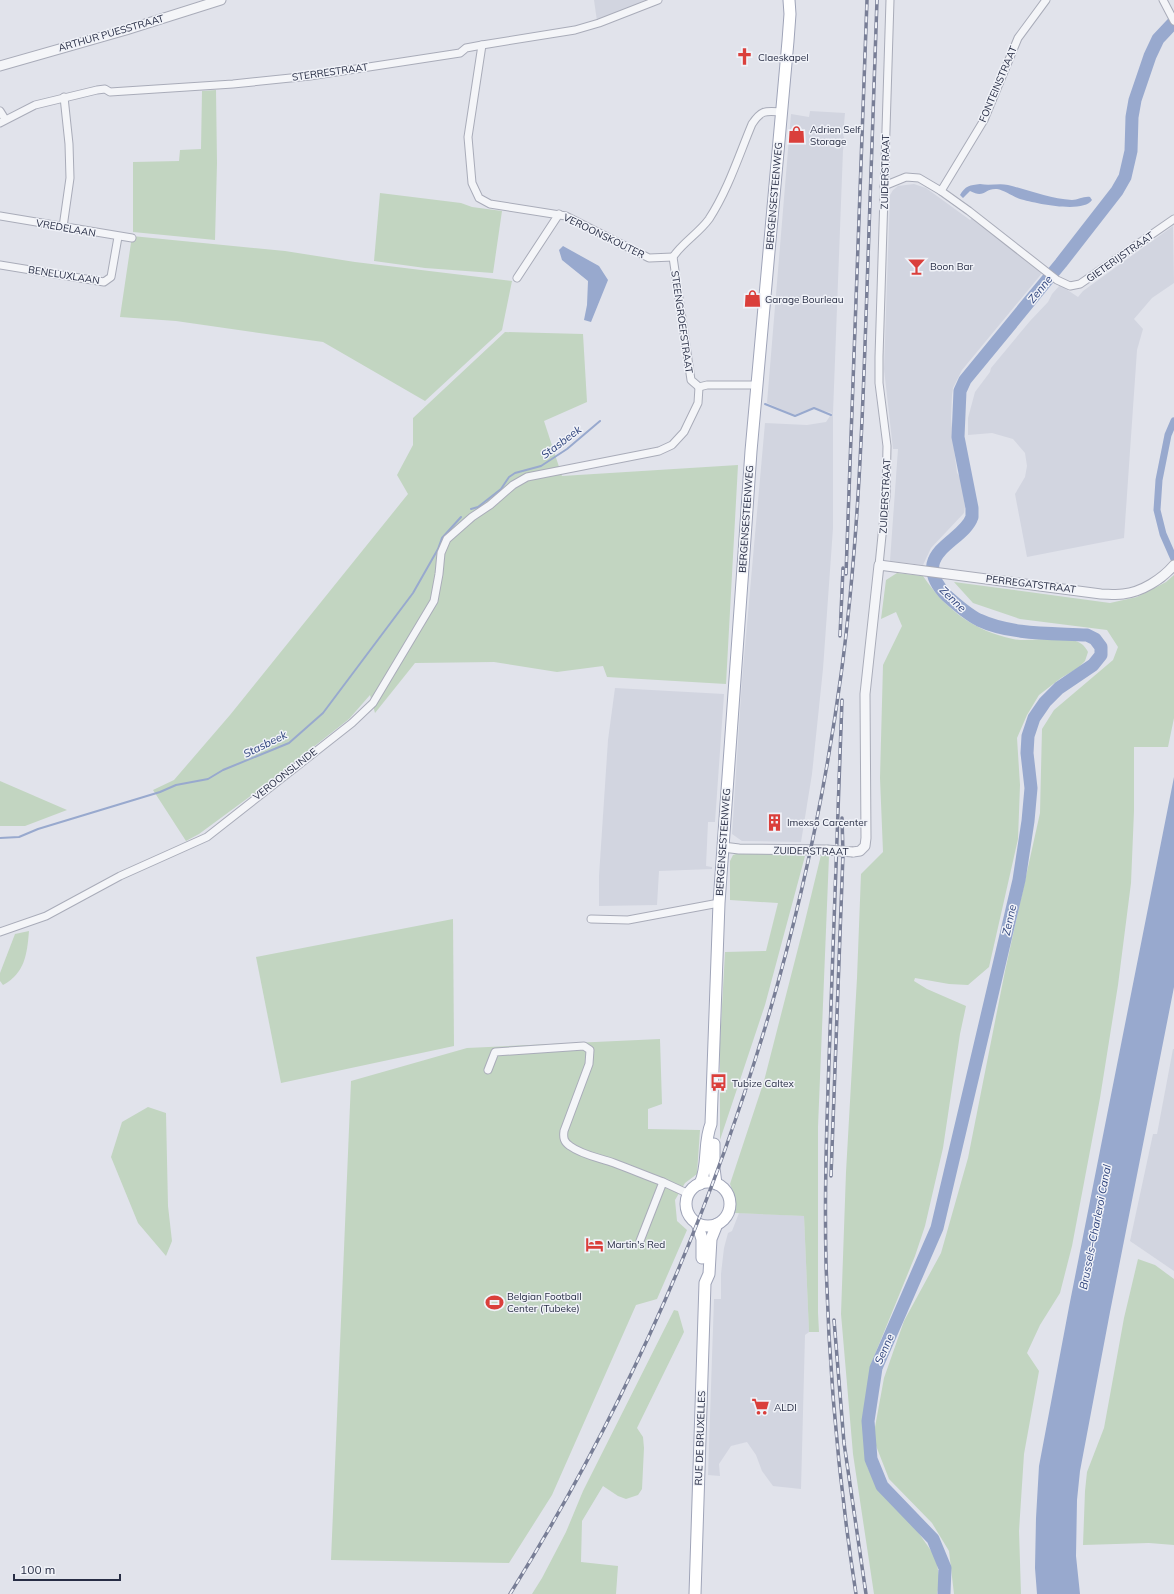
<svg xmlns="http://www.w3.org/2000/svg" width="1174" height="1594" font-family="Mulish,sans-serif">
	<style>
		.built { fill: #d2d5e0 }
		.green { fill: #c2d5c1 }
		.water { fill: #98a9ce }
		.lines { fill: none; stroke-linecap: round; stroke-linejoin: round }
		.stream { stroke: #98a9ce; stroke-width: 2 }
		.canal { stroke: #98a9ce; stroke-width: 7 }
		.river { stroke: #98a9ce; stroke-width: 13 }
		.minor-casing { stroke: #a9acb9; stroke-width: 9 }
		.tertiary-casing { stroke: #a9acb9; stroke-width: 11 }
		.primary-casing { stroke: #9fa4b8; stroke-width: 13 }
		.minor { stroke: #f4f5f8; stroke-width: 7 }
		.tertiary { stroke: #f4f5f8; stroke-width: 9 }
		.primary { stroke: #fff; stroke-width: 11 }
		.rail-casing { stroke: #787e96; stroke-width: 3.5 }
		.rail { stroke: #f0f2f8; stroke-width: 2; stroke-dasharray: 6; stroke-linecap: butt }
		.tertiary-bridge-casing { stroke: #a9acb9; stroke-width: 11; stroke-linecap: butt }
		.tertiary-bridge { stroke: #f4f5f8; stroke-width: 9 }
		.labels { text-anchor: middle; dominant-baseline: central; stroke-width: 3; stroke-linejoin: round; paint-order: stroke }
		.street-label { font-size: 10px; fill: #272d44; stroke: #f0f2f8 }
		.poi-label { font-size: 10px; fill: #272d44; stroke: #f0f2f8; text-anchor: start }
		.water-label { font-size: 11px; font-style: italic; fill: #2e437c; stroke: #f0f2f8 }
	</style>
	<rect width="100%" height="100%" fill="#e1e3eb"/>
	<g class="built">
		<polygon points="594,0 652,0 597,21"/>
		<polygon points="810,111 845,113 843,135 845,140 843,150 833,413 833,528 823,669 812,774 801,842 742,841 732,834 742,680 765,423 807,425 826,422 832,413 812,408 794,415 767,403 791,114 809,117"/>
		<polygon points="914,184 926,188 970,220 973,217 1043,272 962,370 953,388 952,395 951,418 954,449 957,473 960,477 962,486 965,507 964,513 931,548 923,565 890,561 898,449 893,449 884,369 890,195 893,190 898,186"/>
		<polygon points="1173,226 1174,283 1152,298 1134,319 1143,329 1137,350 1124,538 1027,557 1015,494 1025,477 1027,466 1025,453 1013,439 992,433 968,435 968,418 975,392 990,372 991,368 1030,321 1048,302 1052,294 1060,285 1078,297 1083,291"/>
		<polygon points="615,688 724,694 715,822 708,822 706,866 712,867 712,869 659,871 657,905 599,906 599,876 608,740"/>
		<polygon points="1173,1049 1174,1049 1174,1271 1130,1241 1153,1134 1157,1134"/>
		<polygon points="739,1213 804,1216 809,1332 805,1335 801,1489 773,1486 762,1471 756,1455 747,1442 731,1446 719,1464 720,1476 708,1475 714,1299 721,1299 721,1274 724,1248 728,1233 732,1231"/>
	</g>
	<g class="green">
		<polygon points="216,90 217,163 215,240 133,232 133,162 179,161 180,150 201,149 202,91"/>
		<polygon points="380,193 461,203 472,207 502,211 493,273 425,268 374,261"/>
		<polygon points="132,236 285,251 355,262 512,281 502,330 425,401 323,342 176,321 120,317"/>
		<polygon points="505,332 583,334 587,402 544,421 562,476 738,465 726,684 607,677 603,666 557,672 494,662 415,663 375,713 370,695 349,719 256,792 199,834 186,841 153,790 174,780 230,715 408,494 397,475 413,445 413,418"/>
		<path d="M 897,573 L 923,576 C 945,609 974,631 1013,639 C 1032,643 1068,633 1083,645 C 1085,647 1087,650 1088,652 L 1085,661 L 1078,668 L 1061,678 L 1039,695 L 1027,715 L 1017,738 L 1020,785 L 1018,839 L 989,967 L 968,985 L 949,984 L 915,978 L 914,981 L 927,989 L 966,1006 L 960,1034 L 943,1148 L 925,1226 L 915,1256 L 871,1364 L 865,1418 L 867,1466 L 878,1489 L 916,1529 L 936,1558 L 940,1582 L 937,1594 L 874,1594 L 853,1454 L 841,1314 L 846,1172 L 857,978 L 861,874 L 883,852 L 880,778 L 883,665 L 902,626 L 896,612 L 881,619 L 886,580 Z"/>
		<polygon points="1174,575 1174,718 1168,747 1134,747 1134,811 1131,883 1118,985 1100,1098 1072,1246 1060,1293 1040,1325 1027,1353 1039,1371 1024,1454 1019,1531 1021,1594 954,1594 949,1551 932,1523 889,1479 873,1438 884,1378 904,1321 941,1253 968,1158 1005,971 1040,813 1042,729 1054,710 1113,660 1118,647 1107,630 1020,619 973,603 954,582 1110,603 1137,597 1166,582"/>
		<polygon points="0,781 67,810 25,826 0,826"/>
		<polygon points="742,852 805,856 765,1005 720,1140 720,1043 725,952 766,951 778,903 730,900 730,861 733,855"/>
		<polygon points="821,855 829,856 818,1127 818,1313 819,1332 809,1332 804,1216 735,1213 736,1201 730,1184 764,1081 804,925"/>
		<polygon points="453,919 454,1046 281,1083 256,957"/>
		<path d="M 29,931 C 27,954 25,973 3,985 L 0,981 L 0,973 L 15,934 Z"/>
		<polygon points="660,1039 662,1104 648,1109 648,1129 700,1130 697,1174 685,1183 675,1200 677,1221 687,1230 657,1299 636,1305 552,1495 509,1563 331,1560 351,1081 467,1048"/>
		<polygon points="148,1107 166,1113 168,1206 172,1241 166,1256 138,1223 111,1157 122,1122"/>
		<polygon points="1138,1259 1155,1265 1174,1279 1174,1545 1149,1543 1083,1545 1085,1491 1087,1472 1104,1428 1124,1318"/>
		<polygon points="674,1310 678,1311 684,1332 637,1428 643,1437 644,1448 642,1489 638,1495 626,1499 618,1496 603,1486 582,1521 581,1562 618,1566 616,1594 532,1594 542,1578 566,1532 583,1491"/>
	</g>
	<g class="water">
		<path d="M 980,184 C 990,186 999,183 1008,185 C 1029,190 1050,199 1072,200 C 1078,200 1084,196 1090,197 L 1092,200 C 1083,214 1034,203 1020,199 C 1012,196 1004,190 997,189 C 984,188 985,199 970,191 L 963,198 L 960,195 C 965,186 970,185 980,184 Z"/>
		<polygon points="563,246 599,266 608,280 591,322 584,320 587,305 588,281 562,260 559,250"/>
		<polygon points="1174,777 1174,987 1110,1312 1080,1471 1077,1500 1076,1556 1080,1594 1037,1594 1035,1568 1036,1518 1039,1466 1069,1307"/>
	</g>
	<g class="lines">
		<g class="stream">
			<polyline points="765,404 795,416 814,408 831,415"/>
			<polyline points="471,509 478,507 501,489 509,477 515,473 541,466 567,449 600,421"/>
			<polyline points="0,838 19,837 38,829 160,792 176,785 208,779 223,770 289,743 323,713 413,593 438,549 442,538 461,517"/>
		</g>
		<polyline class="canal" points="1174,421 1168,435 1159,480 1157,510 1163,534 1174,559"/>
		<path class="river" d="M 944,1594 L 945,1568 L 933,1539 L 882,1486 L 871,1459 L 868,1421 L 876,1368 L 937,1228 L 1019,880 L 1028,821 L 1031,788 L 1027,753 L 1028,736 L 1034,718 L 1045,702 L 1059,688 L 1093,665 L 1101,655 L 1101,647 L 1095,639 L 1087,635 C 1052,633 1011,635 979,620 C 967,614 957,605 947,596 C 939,588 931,576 933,564 C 937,545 966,535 972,517 C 972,514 972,510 972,508 L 958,437 L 960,391 L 965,380 L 1061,263 L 1117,191 L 1125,177 L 1131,151 L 1132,117 L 1135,100 L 1150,56 L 1158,39 L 1174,22"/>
		<defs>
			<g id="minor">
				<polyline points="1163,0 1174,21"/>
				<polyline points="482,45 468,137 472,183 479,198 490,204 566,216 649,258 673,257"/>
				<polyline points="0,111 5,119"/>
				<polyline points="0,123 35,105 97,90 105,89 110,92 233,84 310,76 460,53 466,48 482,45 575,30 599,23 658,0"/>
				<polyline points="884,186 906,177 919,178 941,191 969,211 1057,280 1070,286 1080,284 1174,219"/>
				<polyline points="941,191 984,120 1018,38 1046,0"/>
				<polyline points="0,216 132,238"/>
				<polyline points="63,227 70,178 69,144 64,97"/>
				<polyline points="0,265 104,282 111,277 118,237"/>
				<polyline points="517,278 559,214"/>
				<path d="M 699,387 L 691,380 L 673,257 C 682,243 699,233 709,219 C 728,190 739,155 752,124 C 762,109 766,111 782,112"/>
				<polyline points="699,387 707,385 757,385"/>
				<polyline points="879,565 886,496 887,446 879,383 879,357 890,0"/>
				<polyline points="591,919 628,920 719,903"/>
				<polyline points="0,932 46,916 120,876 207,837 352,723 373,703 434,601 439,574 441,553 447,539 472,517 490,505 513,485 527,477 659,451 672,445 684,432 698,403 699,387"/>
				<path d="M 488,1070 L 495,1052 L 584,1046 L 590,1050 L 589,1064 L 564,1131 C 563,1138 564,1142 570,1146 C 582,1155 600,1158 614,1163 C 630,1169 647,1176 663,1182"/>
				<polyline points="640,1241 663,1182 689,1194"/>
			</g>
			<g id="tertiary">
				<polyline points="0,66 126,30 221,0"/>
				<polyline points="723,847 739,849 827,850"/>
				<path d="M 853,852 L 860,851 L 865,846 L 866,838 L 865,694 L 879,565 L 1101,594 C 1108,594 1116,595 1123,594 C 1142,592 1162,579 1174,565"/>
			</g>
			<g id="primary">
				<polyline points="714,1144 714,1168 716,1184"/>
				<circle cx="708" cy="1204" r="22"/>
				<path d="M 700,1184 C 709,1165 703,1143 711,1124 L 719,903 L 744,553 L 751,451 L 788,41 L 790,14 L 789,0"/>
				<polyline points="697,1223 702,1239 702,1258"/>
				<polyline points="695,1594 705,1283 709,1274 711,1239 717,1224"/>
			</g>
		</defs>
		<use href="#minor" class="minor-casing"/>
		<use href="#tertiary" class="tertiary-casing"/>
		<use href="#primary" class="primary-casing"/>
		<use href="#minor" class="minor"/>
		<use href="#tertiary" class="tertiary"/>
		<use href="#primary" class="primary"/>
		<defs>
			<g id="rail">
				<polyline points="846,574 867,0"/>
				<polyline points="840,636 843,568"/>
				<path d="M 842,700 C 838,802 834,904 831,1006 C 828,1091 824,1177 826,1262 C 829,1373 839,1484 856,1594"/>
				<polyline points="831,1176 843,854 842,818"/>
				<polyline points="834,1320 844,1443 866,1594"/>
				<path d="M 510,1594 C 684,1315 797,1000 841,675 C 857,556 862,436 866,317 C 870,211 873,106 877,0"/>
			</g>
		</defs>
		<use href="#rail" class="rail-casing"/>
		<use href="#rail" class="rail"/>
		<defs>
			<polyline id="tertiary-bridge" points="827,850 853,852"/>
		</defs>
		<use href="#tertiary-bridge" class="tertiary-bridge-casing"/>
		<use href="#tertiary-bridge" class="tertiary-bridge"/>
	</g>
	<defs>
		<symbol id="church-bare" viewBox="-9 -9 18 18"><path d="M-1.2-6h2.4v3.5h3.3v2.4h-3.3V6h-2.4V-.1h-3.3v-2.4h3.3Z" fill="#da3f3b" stroke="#f0f2f8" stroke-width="2.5" paint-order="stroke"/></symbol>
		<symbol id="shop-bare" viewBox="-9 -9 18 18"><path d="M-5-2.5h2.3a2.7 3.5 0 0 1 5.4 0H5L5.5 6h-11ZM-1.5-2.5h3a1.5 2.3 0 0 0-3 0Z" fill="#da3f3b" stroke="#f0f2f8" stroke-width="2.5" paint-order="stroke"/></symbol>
		<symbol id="bar-bare" viewBox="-9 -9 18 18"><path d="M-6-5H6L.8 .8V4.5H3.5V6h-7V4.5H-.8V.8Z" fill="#da3f3b" stroke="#f0f2f8" stroke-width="2.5" paint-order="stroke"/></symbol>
		<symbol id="building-bare" viewBox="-9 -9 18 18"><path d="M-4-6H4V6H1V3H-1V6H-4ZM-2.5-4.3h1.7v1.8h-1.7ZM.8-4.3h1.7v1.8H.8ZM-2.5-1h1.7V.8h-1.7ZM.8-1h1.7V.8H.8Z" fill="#da3f3b" stroke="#f0f2f8" stroke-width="2.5" paint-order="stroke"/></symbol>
		<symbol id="bus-bare" viewBox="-9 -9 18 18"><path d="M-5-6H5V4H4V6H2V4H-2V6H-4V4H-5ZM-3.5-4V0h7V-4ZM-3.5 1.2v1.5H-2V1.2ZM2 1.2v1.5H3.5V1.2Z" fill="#da3f3b" stroke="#f0f2f8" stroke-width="2.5" paint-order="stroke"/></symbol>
		<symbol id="hotel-bare" viewBox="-9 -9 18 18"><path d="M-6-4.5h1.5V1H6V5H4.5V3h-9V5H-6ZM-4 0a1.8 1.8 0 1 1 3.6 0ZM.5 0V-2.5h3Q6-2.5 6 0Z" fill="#da3f3b" stroke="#f0f2f8" stroke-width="2.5" paint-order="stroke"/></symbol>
		<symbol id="stadium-bare" viewBox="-9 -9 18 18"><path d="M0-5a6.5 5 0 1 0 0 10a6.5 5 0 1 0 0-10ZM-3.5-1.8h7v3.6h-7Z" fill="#da3f3b" stroke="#f0f2f8" stroke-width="2.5" paint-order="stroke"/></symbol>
		<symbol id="supermarket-bare" viewBox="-9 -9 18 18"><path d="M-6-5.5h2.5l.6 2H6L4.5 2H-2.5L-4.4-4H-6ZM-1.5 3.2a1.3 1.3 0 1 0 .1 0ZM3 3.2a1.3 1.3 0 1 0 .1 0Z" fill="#da3f3b" stroke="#f0f2f8" stroke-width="2.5" paint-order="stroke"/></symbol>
	</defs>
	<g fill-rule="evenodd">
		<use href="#church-bare" x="732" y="44" width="25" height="25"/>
		<use href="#shop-bare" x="784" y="122" width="25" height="25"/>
		<use href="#bar-bare" x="904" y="254" width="25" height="25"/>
		<use href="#shop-bare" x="740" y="286" width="25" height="25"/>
		<use href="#building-bare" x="762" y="810" width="25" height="25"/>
		<use href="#bus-bare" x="706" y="1070" width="25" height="25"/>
		<use href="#hotel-bare" x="582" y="1232" width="25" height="25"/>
		<use href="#stadium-bare" x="482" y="1290" width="25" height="25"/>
		<use href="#supermarket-bare" x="748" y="1394" width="25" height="25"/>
	</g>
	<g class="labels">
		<g class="street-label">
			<text transform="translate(111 33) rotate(-16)">ARTHUR PUESSTRAAT</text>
			<text transform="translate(330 72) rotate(-8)">STERRESTRAAT</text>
			<text transform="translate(998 84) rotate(-67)">FONTEINSTRAAT</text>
			<text transform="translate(885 172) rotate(-89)">ZUIDERSTRAAT</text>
			<text transform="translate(774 196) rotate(-85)">BERGENSESTEENWEG</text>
			<text transform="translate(66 228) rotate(10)">VREDELAAN</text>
			<text transform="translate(604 236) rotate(26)">VEROONSKOUTER</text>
			<text transform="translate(1120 257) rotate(-35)">GIETERIJSTRAAT</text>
			<text transform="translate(64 275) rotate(9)">BENELUXLAAN</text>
			<text transform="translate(682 322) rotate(82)">STEENGROEFSTRAAT</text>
			<text transform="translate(885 496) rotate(-87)">ZUIDERSTRAAT</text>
			<text transform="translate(746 519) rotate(-86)">BERGENSESTEENWEG</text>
			<text transform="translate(1031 584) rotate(7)">PERREGATSTRAAT</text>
			<text transform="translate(285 774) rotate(-38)">VEROONSLINDE</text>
			<text transform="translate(723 842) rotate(-86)">BERGENSESTEENWEG</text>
			<text transform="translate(811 851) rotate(1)">ZUIDERSTRAAT</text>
			<text transform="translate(700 1438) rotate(-88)">RUE DE BRUXELLES</text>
		</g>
		<g class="poi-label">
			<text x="758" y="57">Claeskapel</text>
			<text x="810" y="129">Adrien Self<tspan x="810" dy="12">Storage</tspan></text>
			<text x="930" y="266">Boon Bar</text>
			<text x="765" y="299">Garage Bourleau</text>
			<text x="787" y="822">Imexso Carcenter</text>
			<text x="732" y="1083">Tubize Caltex</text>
			<text x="607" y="1244">Martin's Red</text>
			<text x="507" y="1296">Belgian Football<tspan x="507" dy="12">Center (Tubeke)</tspan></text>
			<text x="774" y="1407">ALDI</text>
		</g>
		<g class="water-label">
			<text transform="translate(1040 289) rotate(-51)">Zenne</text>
			<text transform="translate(561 442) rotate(-37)">Stasbeek</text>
			<text transform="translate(953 599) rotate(44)">Zenne</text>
			<text transform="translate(265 744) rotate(-26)">Stasbeek</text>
			<text transform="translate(1009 920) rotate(-77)">Zenne</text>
			<text transform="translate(1095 1227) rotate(-79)">Brussels–Charleroi Canal</text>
			<text transform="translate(884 1349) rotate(-66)">Senne</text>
		</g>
	</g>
	<path d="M14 1574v6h106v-6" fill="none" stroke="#272d44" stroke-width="2"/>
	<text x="20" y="1574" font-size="12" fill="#272d44" stroke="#f0f2f8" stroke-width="3" paint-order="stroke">100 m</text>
</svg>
